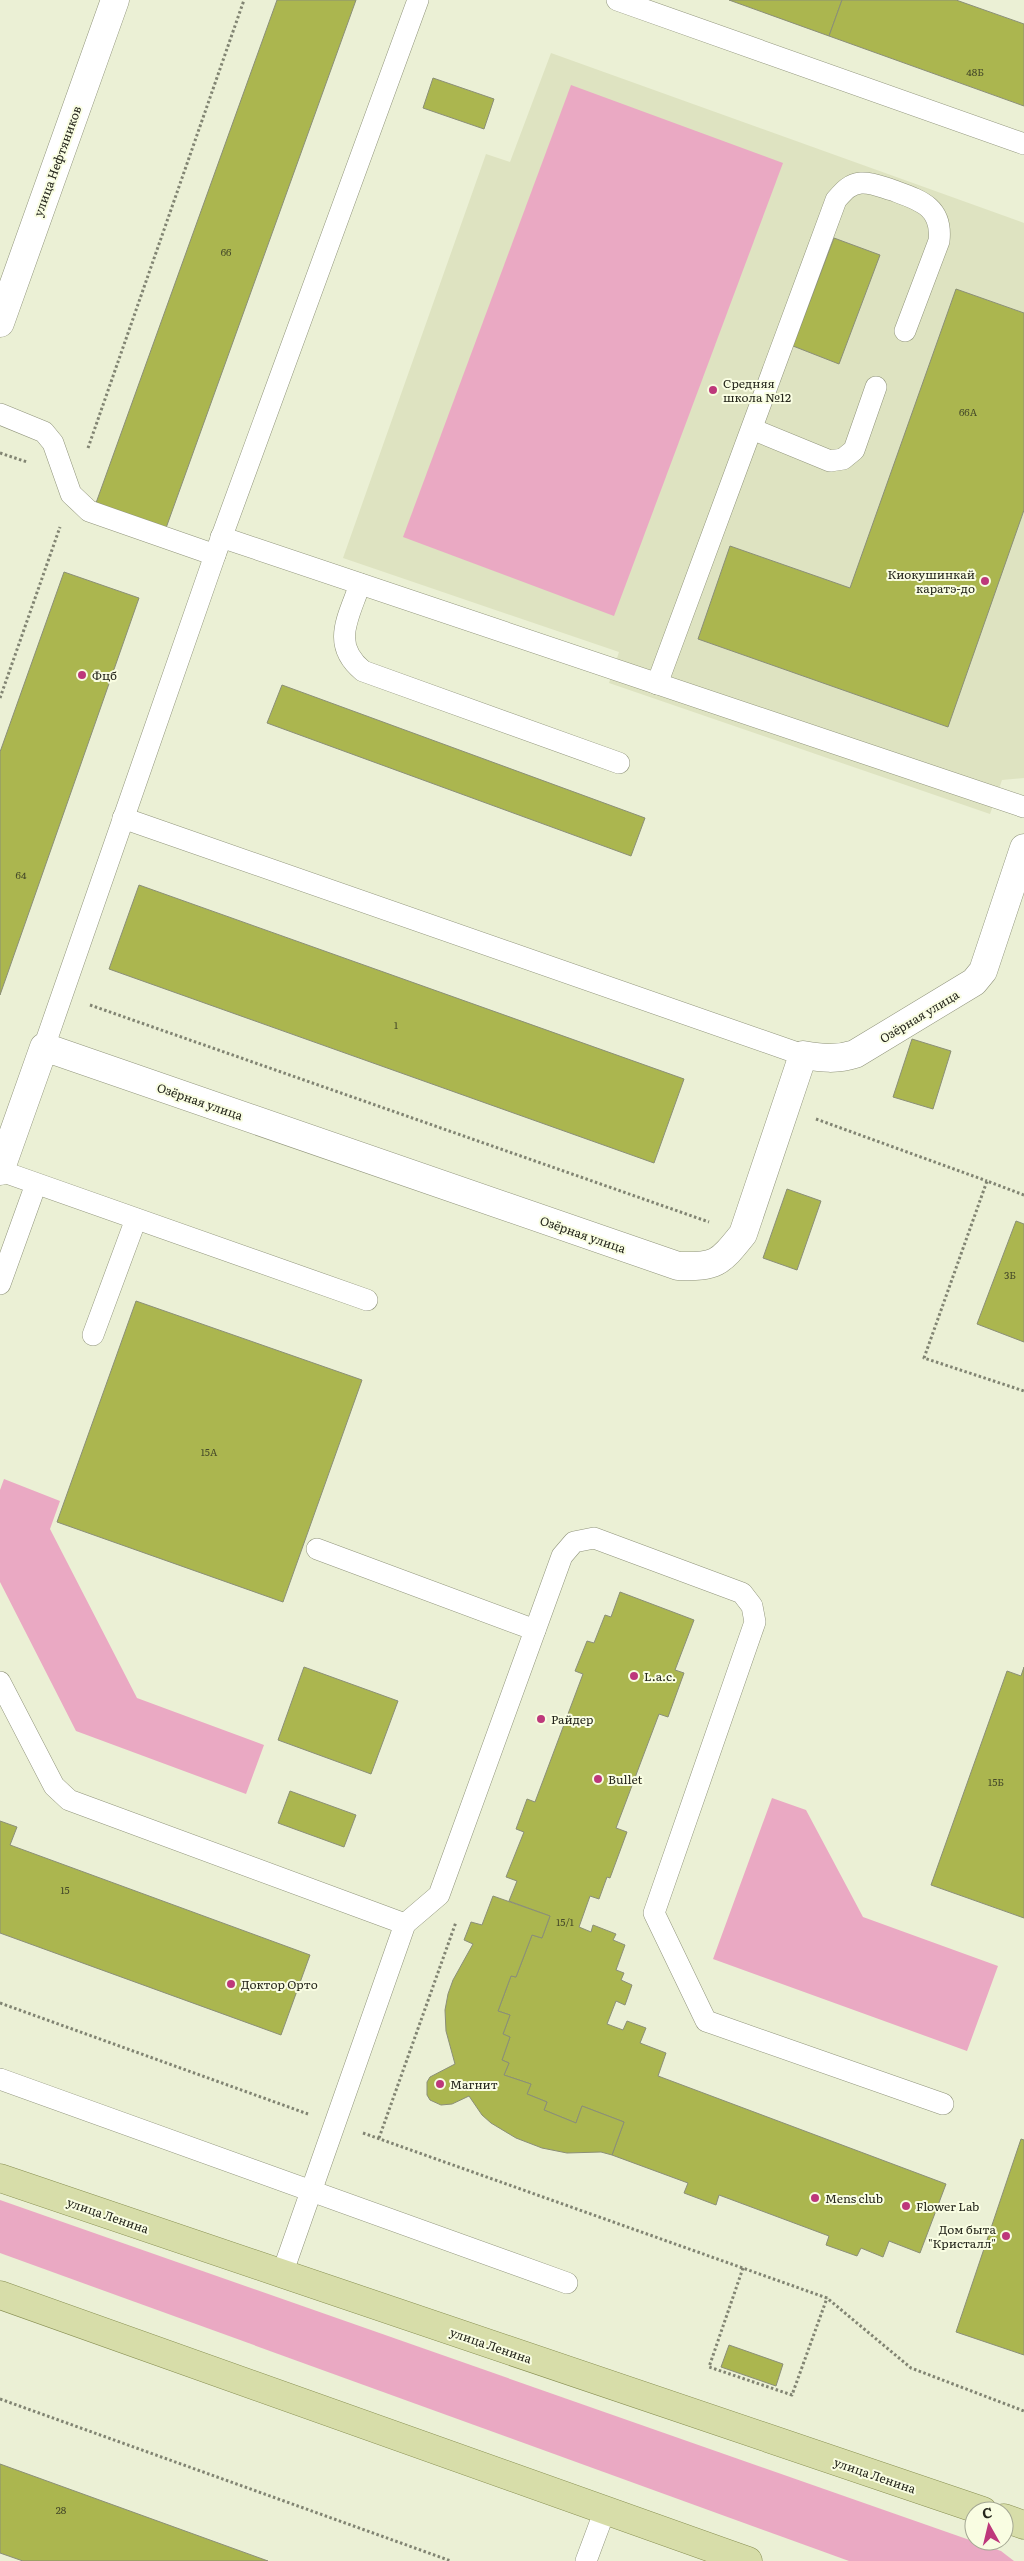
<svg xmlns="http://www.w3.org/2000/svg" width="1024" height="2561" font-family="Literata,serif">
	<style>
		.built { fill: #dee3c1 }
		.green { fill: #eaa9c3 }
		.building { fill: #abb64f; stroke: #8b8f77 }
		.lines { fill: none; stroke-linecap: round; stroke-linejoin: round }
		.lane-casing { stroke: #90947b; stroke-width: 22 }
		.street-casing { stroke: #90947b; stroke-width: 29 }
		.secondary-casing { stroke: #90947b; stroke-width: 29 }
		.primary-casing { stroke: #888f52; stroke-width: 29 }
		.path { stroke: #818472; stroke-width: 3; stroke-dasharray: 2.5 2.5; stroke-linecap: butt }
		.lane { stroke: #fff; stroke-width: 21 }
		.street { stroke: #fff; stroke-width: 28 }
		.secondary { stroke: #fff; stroke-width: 28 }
		.primary { stroke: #d7dda9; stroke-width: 28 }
		.poi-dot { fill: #bd387b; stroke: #f9fde2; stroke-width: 2 }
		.labels { text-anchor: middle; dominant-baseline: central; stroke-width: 4; stroke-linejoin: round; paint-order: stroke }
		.number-label { font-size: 10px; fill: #464a29 }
		.street-label { font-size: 12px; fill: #25261c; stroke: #f9fde2 }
		.poi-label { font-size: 12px; fill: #25261c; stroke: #f9fde2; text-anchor: start }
	</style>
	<rect width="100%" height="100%" fill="#ebf0d5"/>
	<polygon class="built" points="551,53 1024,223 1024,778 1002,780 990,814 609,683 619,652 343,558 486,154 510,162"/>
	<g class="green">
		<polygon points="571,85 783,163 614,616 403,537"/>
		<polygon points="4,1479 60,1501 50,1529 137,1698 264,1745 246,1794 76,1731 0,1582 0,1490"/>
		<polygon points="772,1798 806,1810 863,1917 998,1966 967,2051 713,1959"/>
		<polygon points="0,2200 1001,2551 1014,2561 849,2561 0,2253"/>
	</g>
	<g class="building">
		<polygon points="277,0 356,0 166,528 96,503"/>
		<polygon points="729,0 842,0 829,36"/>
		<polygon points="842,0 956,0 1024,24 1024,106 829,36"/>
		<polygon points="433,78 494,99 484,129 423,108"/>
		<polygon points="834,238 880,255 839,364 793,346"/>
		<polygon points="956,289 1024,313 1024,510 948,727 698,639 730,546 850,588"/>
		<polygon points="64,572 139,598 0,995 0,752"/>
		<polygon points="282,685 645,818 631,856 267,723"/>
		<polygon points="139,885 684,1079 654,1163 109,969"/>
		<polygon points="912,1039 951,1051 933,1109 893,1097"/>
		<polygon points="787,1189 821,1201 797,1270 763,1258"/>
		<polygon points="1016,1221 1024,1224 1024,1342 977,1324"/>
		<polygon points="136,1301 362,1380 283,1602 57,1522"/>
		<polygon points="620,1592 694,1620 675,1670 684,1673 668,1717 659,1714 616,1828 627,1832 610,1878 607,1877 599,1899 590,1896 579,1927 591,1932 593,1925 616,1934 613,1940 625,1945 616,1970 624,1973 621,1980 632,1985 625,2005 616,2001 607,2024 623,2030 627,2021 646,2028 640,2043 666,2053 658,2076 946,2184 920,2253 889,2241 883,2257 861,2248 857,2256 826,2245 829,2236 719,2195 716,2205 684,2193 688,2183 612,2155 624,2122 582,2106 576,2123 544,2110 547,2102 527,2094 531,2084 504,2075 509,2063 502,2060 510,2037 503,2034 510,2015 498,2011 511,1976 516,1977 532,1935 542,1938 550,1916 509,1901 517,1881 506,1877 524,1832 516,1829 527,1799 535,1802 583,1674 575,1671 587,1641 594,1643 605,1615 611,1617"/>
		<polygon points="304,1667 398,1701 371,1774 278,1740"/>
		<polygon points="1024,1667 1024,1918 931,1885 1007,1671 1021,1676"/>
		<polygon points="290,1791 356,1815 344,1847 278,1823"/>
		<polygon points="0,1821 17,1827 10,1845 310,1955 281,2035 0,1933"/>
		<polygon points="493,1896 550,1916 542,1938 532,1935 516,1977 511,1976 498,2011 510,2015 503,2034 510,2037 502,2060 509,2063 504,2075 531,2084 527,2094 547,2102 544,2110 576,2123 582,2106 624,2122 612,2155 601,2152 567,2153 542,2148 516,2138 491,2123 482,2115 469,2096 452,2104 441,2105 430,2100 427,2095 427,2082 430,2077 455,2064 446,2031 445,2010 448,1994 453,1980 473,1944 464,1940 471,1922 482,1925"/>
		<polygon points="1021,2139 1024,2140 1024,2355 956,2332"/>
		<polygon points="729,2345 783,2364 776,2386 721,2367"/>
		<polygon points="0,2464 268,2561 23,2561 0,2553"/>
	</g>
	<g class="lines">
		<defs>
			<g id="lane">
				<polyline points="617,0 1024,144"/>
				<polyline points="0,414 44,432 53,443 71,494 89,511 215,555 418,0"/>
				<polyline points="752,429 830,461 843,459 854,450 876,387"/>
				<polyline points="221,537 1024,807"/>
				<path d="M 360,584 C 349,617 330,644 363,671 L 619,763"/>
				<path d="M 657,684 L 836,200 C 843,192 849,184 861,183 C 871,182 882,187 892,190 C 919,200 943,206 939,241 L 905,331"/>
				<polyline points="123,818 803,1055"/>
				<polyline points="44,1047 215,555"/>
				<polyline points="1,1171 367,1300"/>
				<polyline points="0,1284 36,1184"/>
				<polyline points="93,1335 136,1219"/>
				<polyline points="317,1549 535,1630"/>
				<polyline points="0,1682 54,1786 69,1800 405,1924"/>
				<polyline points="0,2079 567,2283"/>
				<polyline points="282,2274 405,1924 439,1895 562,1556 574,1542 594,1538 742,1593 752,1606 755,1622 654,1913 706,2021 943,2104"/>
				<polyline points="586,2561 605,2510"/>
			</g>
			<path id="street" d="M 0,1171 L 44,1047 L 678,1266 C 716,1267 719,1264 743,1234 L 803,1055 C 822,1058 836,1060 855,1054 L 974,982 L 983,971 L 1024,848"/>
			<polyline id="secondary" points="0,323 115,0"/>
			<g id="primary">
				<polyline points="0,2178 983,2511"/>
				<polyline points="0,2295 748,2561"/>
				<polyline points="1004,2518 1024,2525"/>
			</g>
		</defs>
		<use href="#lane" class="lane-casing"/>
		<use href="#street" class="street-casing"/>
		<use href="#secondary" class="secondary-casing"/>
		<use href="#primary" class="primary-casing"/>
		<g class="path">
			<polyline points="88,448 244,0"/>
			<polyline points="0,453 27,462"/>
			<polyline points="0,698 60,527"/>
			<polyline points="90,1005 709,1222"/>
			<polyline points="816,1119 987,1181"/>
			<polyline points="1024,1195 987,1181 924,1358 1024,1391"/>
			<polyline points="0,2003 308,2114"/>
			<polyline points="363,2133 827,2298 911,2368 1024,2411"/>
			<polyline points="379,2138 456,1922"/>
			<polyline points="743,2268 709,2367 792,2395 827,2298"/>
			<polyline points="0,2399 451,2561"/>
		</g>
		<use href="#lane" class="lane"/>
		<use href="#street" class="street"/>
		<use href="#secondary" class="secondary"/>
		<use href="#primary" class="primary"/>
	</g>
	<g class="poi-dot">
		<circle cx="713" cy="390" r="5"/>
		<circle cx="985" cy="581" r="5"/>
		<circle cx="82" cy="675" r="5"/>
		<circle cx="634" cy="1676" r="5"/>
		<circle cx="541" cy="1719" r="5"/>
		<circle cx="598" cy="1779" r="5"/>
		<circle cx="231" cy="1984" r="5"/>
		<circle cx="440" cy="2084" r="5"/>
		<circle cx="815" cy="2198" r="5"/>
		<circle cx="906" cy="2206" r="5"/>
		<circle cx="1006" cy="2236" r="5"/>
	</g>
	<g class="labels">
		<g class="number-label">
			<text x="975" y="71">48Б</text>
			<text x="226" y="251">66</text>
			<text x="968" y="411">66А</text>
			<text x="21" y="874">64</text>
			<text x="396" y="1024">1</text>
			<text x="1010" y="1274">3Б</text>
			<text x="209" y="1451">15А</text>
			<text x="996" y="1781">15Б</text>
			<text x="65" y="1889">15</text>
			<text x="565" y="1921">15/1</text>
			<text x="61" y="2509">28</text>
		</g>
		<g class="street-label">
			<text transform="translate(57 161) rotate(-70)">улица Нефтяников</text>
			<text transform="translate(919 1016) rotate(-31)">Озёрная улица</text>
			<text transform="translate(200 1101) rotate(19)">Озёрная улица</text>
			<text transform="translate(583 1234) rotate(19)">Озёрная улица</text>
			<text transform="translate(108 2215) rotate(19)">улица Ленина</text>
			<text transform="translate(491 2345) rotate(19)">улица Ленина</text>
			<text transform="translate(875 2475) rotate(19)">улица Ленина</text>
		</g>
		<g class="poi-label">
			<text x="723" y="383">Средняя<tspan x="723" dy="14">школа №12</tspan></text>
			<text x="975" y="574" text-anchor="end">Киокушинкай<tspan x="975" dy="14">каратэ-до</tspan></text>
			<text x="92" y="675">Фцб</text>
			<text x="644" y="1676">L.a.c.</text>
			<text x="551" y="1719">Райдер</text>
			<text x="608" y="1779">Bullet</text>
			<text x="241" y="1984">Доктор Орто</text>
			<text x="450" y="2084">Магнит</text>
			<text x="825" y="2198">Mens club</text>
			<text x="916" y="2206">Flower Lab</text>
			<text x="996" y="2229" text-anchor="end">Дом быта<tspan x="996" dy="14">"Кристалл"</tspan></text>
		</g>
	</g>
	<g transform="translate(989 2526) rotate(352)"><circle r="24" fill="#f9fde2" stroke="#a4a793"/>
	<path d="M0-4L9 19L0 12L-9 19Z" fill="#bd387b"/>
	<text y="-8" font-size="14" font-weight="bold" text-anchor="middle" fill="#25261c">С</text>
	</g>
</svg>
